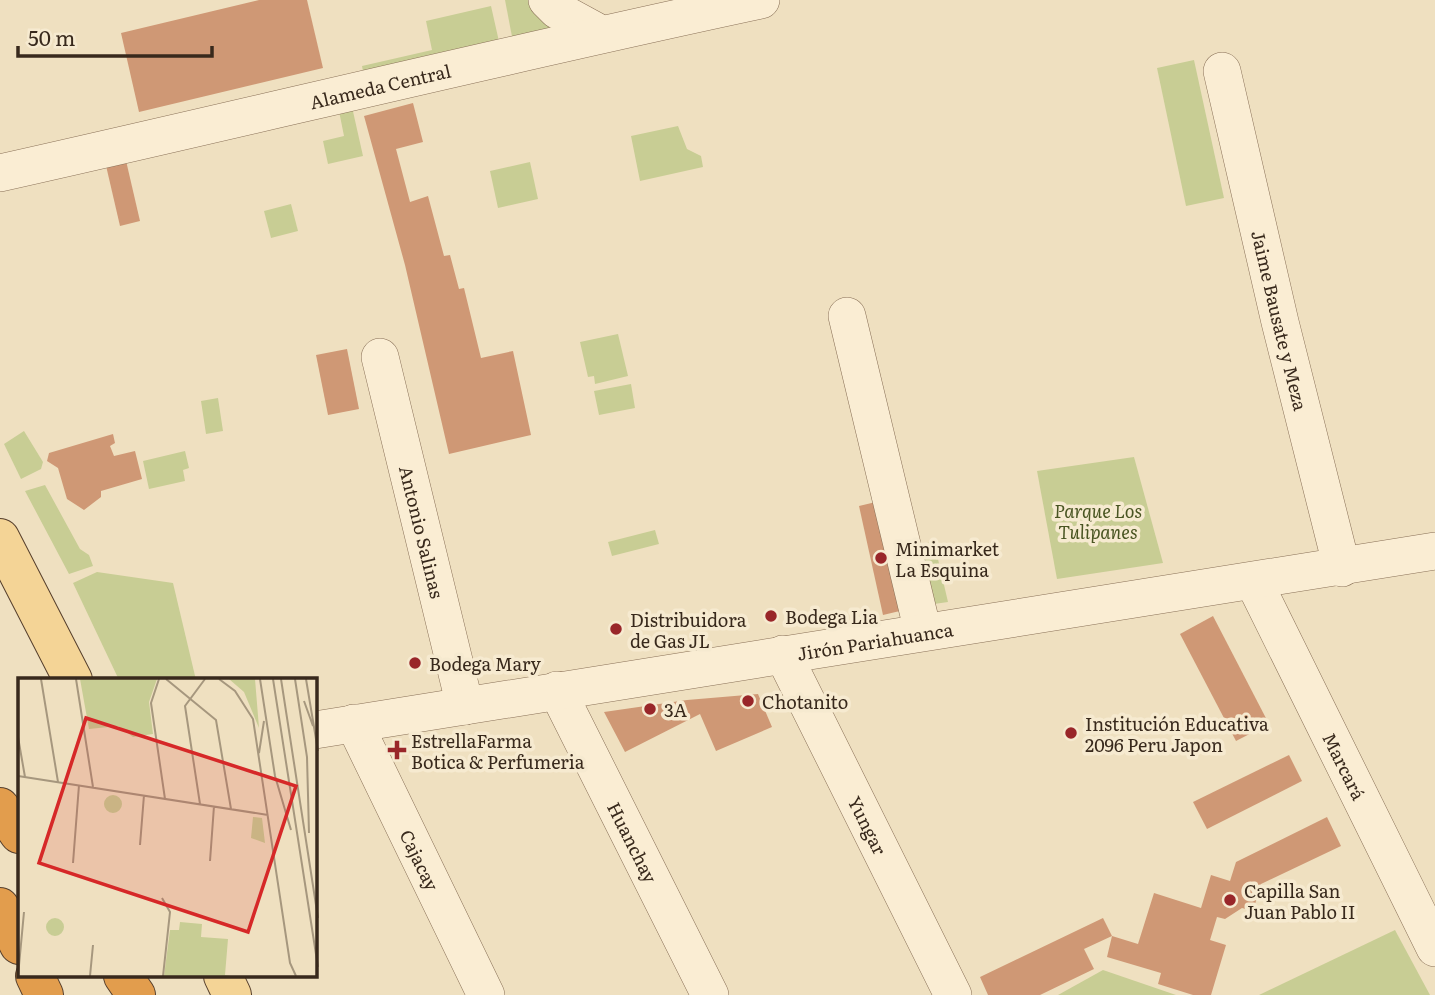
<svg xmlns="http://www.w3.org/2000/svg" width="1435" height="995" font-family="Literata,serif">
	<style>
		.green { fill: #c8cd94 }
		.building { fill: #cf9875 }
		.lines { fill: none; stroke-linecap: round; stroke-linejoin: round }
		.minor-casing { stroke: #897057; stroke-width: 38 }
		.major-casing { stroke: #563f2c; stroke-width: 40 }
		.highway-casing { stroke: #563f2c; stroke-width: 40 }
		.minor { stroke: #faedd3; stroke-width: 37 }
		.major { stroke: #f4d496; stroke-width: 38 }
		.highway { stroke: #e29d4d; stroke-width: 38 }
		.poi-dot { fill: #992629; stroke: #f6ead0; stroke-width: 2.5 }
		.labels { text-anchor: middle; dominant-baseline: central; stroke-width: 7; stroke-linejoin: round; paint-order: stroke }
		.street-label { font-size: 18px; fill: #38291c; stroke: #f6ead0 }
		.park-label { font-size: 18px; font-style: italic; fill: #495522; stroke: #f6ead0 }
		.poi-label { font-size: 18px; fill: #38291c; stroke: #f6ead0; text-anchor: start }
		.inset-road { fill: none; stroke: #a6977e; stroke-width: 2 }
		.view { fill: #d62828; fill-opacity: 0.15; stroke: #d62828; stroke-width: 3.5 }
		.inset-edge { fill: none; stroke: #38291c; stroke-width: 3.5 }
	</style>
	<rect width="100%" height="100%" fill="#efe0c0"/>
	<g class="green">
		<polygon points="505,0 536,0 570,30 513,42"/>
		<polygon points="491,6 500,46 364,77 362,66 432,50 426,21"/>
		<polygon points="1194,60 1224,198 1186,206 1157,68"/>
		<polygon points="350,98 363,156 328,164 323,141 344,136 337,101"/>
		<polygon points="678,126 687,149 701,156 703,167 640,181 631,136"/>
		<polygon points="530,162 538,199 498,208 490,171"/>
		<polygon points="291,204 298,231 271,238 264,211"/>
		<polygon points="618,334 628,376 595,384 594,376 588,377 580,342"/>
		<polygon points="631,384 635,408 599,415 594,391"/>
		<polygon points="218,398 223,431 206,434 201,401"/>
		<polygon points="24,431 43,462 41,469 21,479 4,444"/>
		<polygon points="185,451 189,468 183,470 185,481 149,489 143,461"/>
		<polygon points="1134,457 1163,563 1057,579 1037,471"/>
		<polygon points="45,485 80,549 89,555 93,566 69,574 25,491"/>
		<polygon points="655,530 659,544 612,556 608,542"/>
		<polygon points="934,542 948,602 934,604 920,544"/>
		<polygon points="97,572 173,583 196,680 119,680 73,583"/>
		<polygon points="1395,930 1430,995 1259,995"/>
		<polygon points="1103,970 1176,995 1058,995"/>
	</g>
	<g class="building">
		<polygon points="259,0 307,0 323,68 139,112 121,33"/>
		<polygon points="413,103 423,142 396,149 410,202 428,196 444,256 450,255 459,289 464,288 481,358 513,351 531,435 449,454 405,265 364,116"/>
		<polygon points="124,152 140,221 120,226 104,157"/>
		<polygon points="347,349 359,409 328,415 316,355"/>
		<polygon points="113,434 115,443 110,446 114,456 135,451 142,479 101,491 101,497 84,510 67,499 58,468 47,461 49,453"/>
		<polygon points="880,501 904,610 883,615 859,506"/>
		<polygon points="1213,616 1269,724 1236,741 1180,634"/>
		<polygon points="758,694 772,727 716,751 700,714 625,752 604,712 687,700"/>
		<polygon points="1289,755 1302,781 1207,829 1193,802"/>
		<polygon points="1327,817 1341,846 1261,884 1253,911 1242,908 1225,919 1217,917 1210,940 1226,945 1211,995 1193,995 1158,984 1161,973 1107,957 1112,936 1084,949 1094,969 1040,995 988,995 980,977 1103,918 1112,936 1138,944 1154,893 1201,908 1211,875 1230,881 1236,862"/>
	</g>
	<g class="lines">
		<defs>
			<g id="minor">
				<polyline points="547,0 557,10 601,34"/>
				<path id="s1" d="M 1222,71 L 1280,322 L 1342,568"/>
				<path id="s2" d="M 0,173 C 254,116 507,54 761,0"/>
				<polyline points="847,316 923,632"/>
				<path id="s3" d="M 380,357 L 465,706"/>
				<path id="s4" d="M 1254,582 L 1435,948"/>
				<path id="s5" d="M 783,654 L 953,995"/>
				<path id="s6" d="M 557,690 L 710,995"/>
				<path id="s7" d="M 354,723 L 486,995"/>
				<path id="s8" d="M 315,730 L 1435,551"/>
			</g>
			<g id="major">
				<polyline points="0,538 73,680"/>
				<polyline points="223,976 232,995"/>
			</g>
			<g id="highway">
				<polyline points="0,807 19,834"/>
				<polyline points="0,907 19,945"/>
				<polyline points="35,976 44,995"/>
				<polyline points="123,976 136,995"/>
			</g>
		</defs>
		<use href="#minor" class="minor-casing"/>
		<use href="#major" class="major-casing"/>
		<use href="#highway" class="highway-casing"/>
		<use href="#minor" class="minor"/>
		<use href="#major" class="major"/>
		<use href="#highway" class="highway"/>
	</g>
	<g class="poi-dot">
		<circle cx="881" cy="558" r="7"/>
		<circle cx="771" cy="616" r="7"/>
		<circle cx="616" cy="629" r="7"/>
		<circle cx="415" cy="663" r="7"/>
		<circle cx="748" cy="701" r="7"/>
		<circle cx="650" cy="709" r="7"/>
		<circle cx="1071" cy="733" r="7"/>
		<path d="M393.5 739.5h7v7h7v7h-7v7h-7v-7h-7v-7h7z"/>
		<circle cx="1230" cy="900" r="7"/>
	</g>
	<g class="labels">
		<g class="street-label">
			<text stroke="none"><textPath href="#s2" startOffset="390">Alameda Central</textPath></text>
			<text stroke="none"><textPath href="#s1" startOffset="256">Jaime Bausate y Meza</textPath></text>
			<text stroke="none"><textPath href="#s3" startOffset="180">Antonio Salinas</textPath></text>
			<text stroke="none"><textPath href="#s8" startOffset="567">Jirón Pariahuanca</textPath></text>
			<text stroke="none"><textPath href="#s4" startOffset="205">Marcará</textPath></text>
			<text stroke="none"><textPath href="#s5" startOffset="191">Yungar</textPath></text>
			<text stroke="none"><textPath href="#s6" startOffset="170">Huanchay</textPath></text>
			<text stroke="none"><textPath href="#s7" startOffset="152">Cajacay</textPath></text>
		</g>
		<g class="park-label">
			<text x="1098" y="510">Parque Los<tspan x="1098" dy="21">Tulipanes</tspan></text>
		</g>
		<g class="poi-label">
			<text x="895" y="548">Minimarket<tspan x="895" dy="21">La Esquina</tspan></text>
			<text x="785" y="616">Bodega Lia</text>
			<text x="630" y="619">Distribuidora<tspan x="630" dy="21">de Gas JL</tspan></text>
			<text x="429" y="663">Bodega Mary</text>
			<text x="762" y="701">Chotanito</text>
			<text x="664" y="709">3A</text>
			<text x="1085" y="723">Institución Educativa<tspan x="1085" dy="21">2096 Peru Japon</tspan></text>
			<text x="411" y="740">EstrellaFarma<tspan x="411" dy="21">Botica &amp; Perfumeria</tspan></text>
			<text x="1244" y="890">Capilla San<tspan x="1244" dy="21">Juan Pablo II</tspan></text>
		</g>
	</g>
	<g transform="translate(18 678)">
		<rect width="299" height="299" fill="#efe0c0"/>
		<path d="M 62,1 L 139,1 L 131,24 L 135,56 L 115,59 L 100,48 L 71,51 ZM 211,1 L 237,1 L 241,50 L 226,14 ZM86 126a9 9 0 1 1 18 0a9 9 0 1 1-18 0ZM 235,139 L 244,140 L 247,165 L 233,160 ZM28 249a9 9 0 1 1 18 0a9 9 0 1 1-18 0ZM 162,244 L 184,246 L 183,259 L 210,261 L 207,297 L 213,298 L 146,298 L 152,252 L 161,252 Z" fill="#c8cd94"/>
		<path class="inset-road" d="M 23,1 L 40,104M 58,1 L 75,109M 141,1 L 133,25 L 147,121M 148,1 L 198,42 L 213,131M 201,1 L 217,13 L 235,41 L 272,285 L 278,298M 242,1 L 257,98 L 273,152M 255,1 L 300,289M 263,1 L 300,240M 277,1 L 289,79 L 291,155M 288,1 L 300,73M 286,23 L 295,48M 0,59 L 7,99M 241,75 L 246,43M 0,98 L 250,137M 182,126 L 167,28 L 187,1M 122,167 L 126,117M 192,183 L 196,128M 55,185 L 61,107M 144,220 L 152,234 L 145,298M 0,298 L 6,234M 72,298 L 75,267"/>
		<path class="view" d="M 68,40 L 278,108 L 230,254 L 21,185 Z"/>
		<rect width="299" height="299" class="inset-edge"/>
	</g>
	<path d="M18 46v10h194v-10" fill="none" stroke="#38291c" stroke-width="3.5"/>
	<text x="28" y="46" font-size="21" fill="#38291c" stroke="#f6ead0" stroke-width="5" paint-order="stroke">50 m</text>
</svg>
